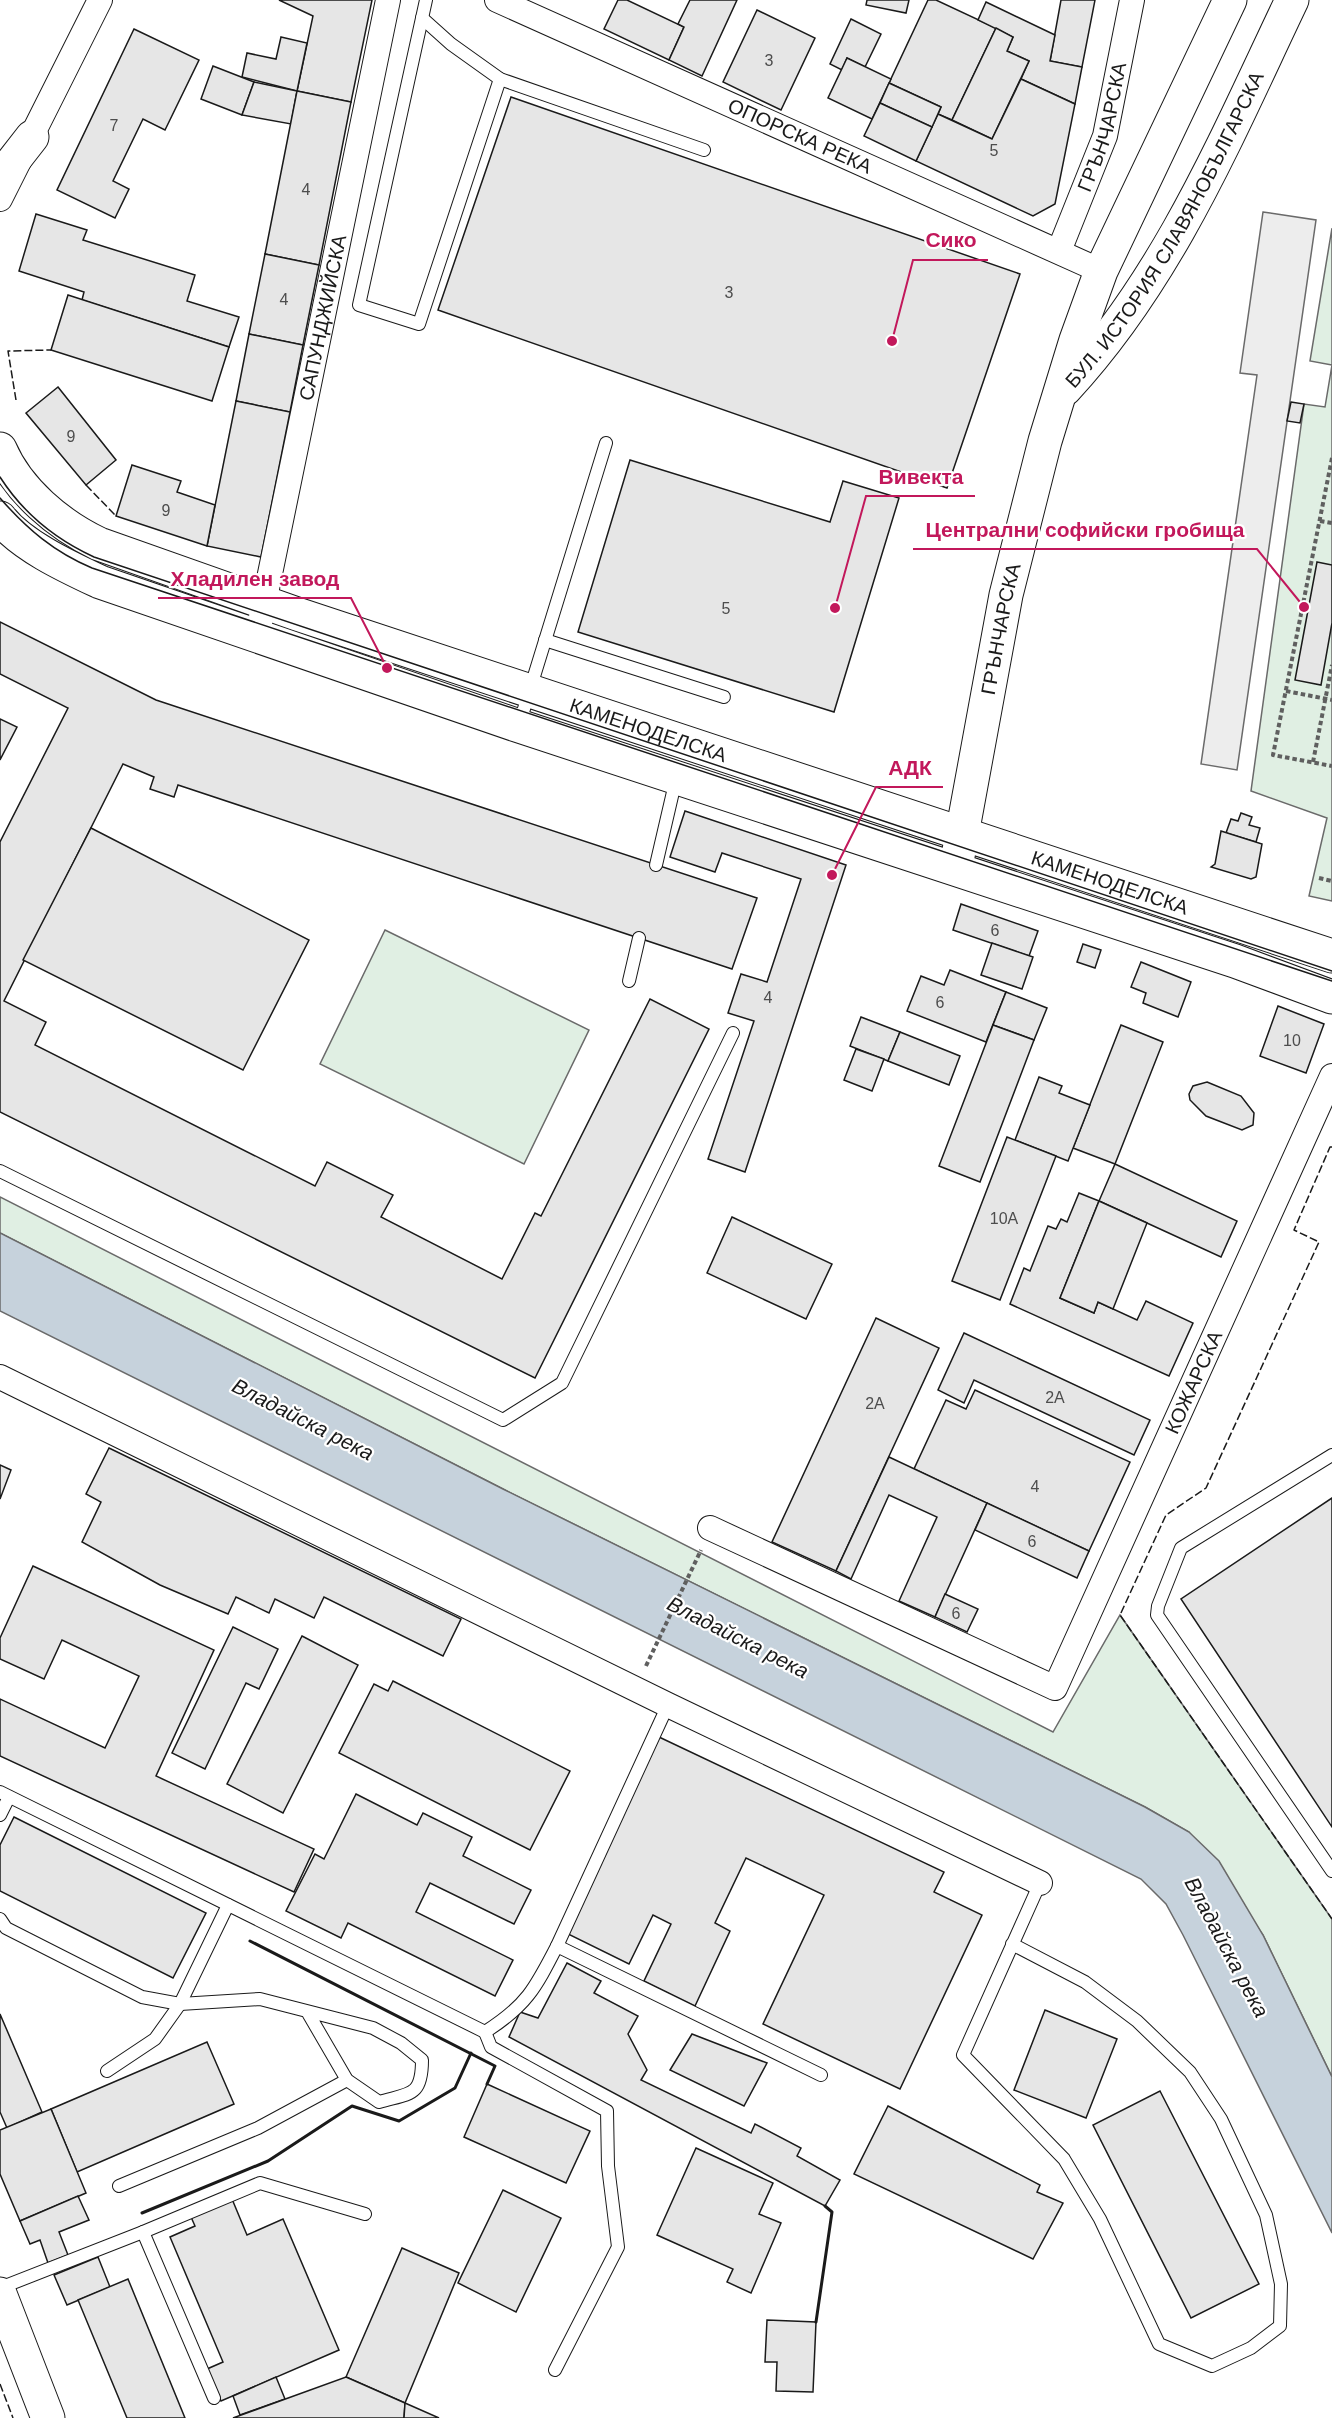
<svg xmlns="http://www.w3.org/2000/svg" width="1332" height="2418" font-family="Helvetica,sans-serif">
	<style>
		.green { fill: #e0efe3; stroke: #6a6a6a; stroke-width: 1.5 }
		.parking { fill: #ededed; stroke: #6a6a6a; stroke-width: 1.5 }
		.water { fill: #c6d2dc; stroke: #6a6a6a; stroke-width: 1.5 }
		.building { fill: #e6e6e6; stroke: #1a1a1a; stroke-width: 1.5 }
		.lines { fill: none; stroke-linecap: round; stroke-linejoin: round }
		.lane-casing { stroke: #1a1a1a; stroke-width: 14 }
		.street-casing { stroke: #1a1a1a; stroke-width: 26 }
		.secondary-casing { stroke: #1a1a1a; stroke-width: 35 }
		.path { stroke: #5f5f5f; stroke-width: 4; stroke-dasharray: 4.5 3; stroke-linecap: butt }
		.lane { stroke: #fff; stroke-width: 12 }
		.street { stroke: #fff; stroke-width: 24 }
		.secondary { stroke: #fff; stroke-width: 33 }
		.tram { stroke: #1a1a1a; stroke-width: 1.5 }
		.fence { stroke: #1a1a1a; stroke-width: 1.5; stroke-dasharray: 8 3; stroke-linecap: butt }
		.wall { stroke: #1a1a1a; stroke-width: 3 }
		.labels { text-anchor: middle; dominant-baseline: central; stroke-width: 4.5; stroke-linejoin: round; paint-order: stroke }
		.number-label { font-size: 16px; fill: #4d4d4d }
		.street-label { font-size: 20px; fill: #1a1a1a; stroke: #fff }
		.water-label { font-size: 21px; font-style: italic; fill: #1a1a1a; stroke: #fff }
		.leader { fill: none; stroke: #c2185b; stroke-width: 2 }
		.callout-dot { fill: #c2185b; stroke: #fff; stroke-width: 2 }
		.callout-label { font-size: 21px; text-anchor: middle; font-weight: bold; fill: #c2185b; stroke: #fff; stroke-width: 4.5; stroke-linejoin: round; paint-order: stroke }
	</style>
	<rect width="100%" height="100%" fill="#fff"/>
	<g class="green">
		<polygon points="1332,228 1332,901 1309,896 1327,818 1251,791 1304,404 1325,407 1332,365 1310,361"/>
		<polygon points="385,930 589,1030 524,1164 320,1064"/>
		<polygon points="0,1197 1053,1732 1120,1615 1332,1919 1332,2077 1263,1935 1189,1832 1145,1807 503,1489 0,1233"/>
	</g>
	<polygon class="parking" points="1263,212 1316,220 1237,770 1201,764 1257,375 1240,373"/>
	<polygon class="water" points="0,1233 503,1489 1145,1807 1189,1832 1219,1861 1263,1935 1332,2077 1332,2233 1183,1935 1166,1904 1141,1879 0,1311"/>
	<g class="building">
		<polygon points="279,0 372,0 351,102 297,91 313,16"/>
		<polygon points="618,0 627,0 684,27 669,60 604,29"/>
		<polygon points="690,0 737,0 702,76 669,60 684,27 678,24"/>
		<polygon points="867,0 909,0 906,13 866,5"/>
		<polygon points="928,0 936,0 996,28 952,120 938,114 941,107 889,83"/>
		<polygon points="1061,0 1095,0 1082,67 1050,61"/>
		<polygon points="986,2 1055,35 1050,61 1082,67 1075,104 1021,79 1029,61 1007,51 1013,37 978,20"/>
		<polygon points="757,10 815,38 781,110 723,82"/>
		<polygon points="851,19 881,34 865,67 847,58 842,70 830,64"/>
		<polygon points="996,28 1013,37 1007,51 1029,61 992,139 952,120"/>
		<polygon points="134,29 199,60 165,130 143,119 113,181 129,189 115,218 57,190"/>
		<polygon points="281,37 307,43 297,91 242,77 247,53 276,59"/>
		<polygon points="847,58 891,79 872,119 828,98"/>
		<polygon points="213,66 254,82 242,115 201,99"/>
		<polygon points="1021,79 1075,104 1055,204 1033,216 916,161 938,114 992,139"/>
		<polygon points="254,82 297,91 291,124 242,115"/>
		<polygon points="889,83 941,107 932,127 880,103"/>
		<polygon points="297,91 351,102 319,265 265,254"/>
		<polygon points="511,97 1020,274 947,488 438,310"/>
		<polygon points="880,103 932,127 916,161 864,136"/>
		<polygon points="36,214 87,230 83,240 195,275 187,301 239,317 229,347 82,300 84,292 19,271"/>
		<polygon points="265,254 319,265 303,345 249,334"/>
		<polygon points="68,295 229,347 212,401 51,350"/>
		<polygon points="249,334 303,345 290,412 236,401"/>
		<polygon points="58,387 116,460 86,485 26,413"/>
		<polygon points="236,401 290,412 261,557 207,546"/>
		<polygon points="1291,402 1304,404 1300,423 1287,421"/>
		<polygon points="630,460 830,522 843,481 899,498 834,712 578,632"/>
		<polygon points="132,465 181,481 177,492 215,505 207,546 116,516"/>
		<polygon points="1317,562 1332,565 1332,623 1321,685 1295,680"/>
		<polygon points="0,622 156,700 757,898 732,969 178,785 174,797 150,789 154,777 123,764 4,1001 46,1022 35,1045 315,1186 327,1162 393,1195 381,1217 502,1279 535,1213 541,1216 650,999 709,1029 535,1378 0,1112 0,842 68,708 0,674"/>
		<polygon points="0,719 17,727 0,760"/>
		<polygon points="685,811 846,865 745,1172 708,1159 754,1021 728,1013 741,974 767,982 801,879 722,853 715,872 670,857"/>
		<polygon points="1241,813 1252,817 1249,825 1260,828 1256,842 1226,833 1231,819 1238,821"/>
		<polygon points="91,828 309,940 243,1070 23,960"/>
		<polygon points="1221,831 1262,844 1256,877 1251,879 1211,867 1215,864"/>
		<polygon points="961,904 1038,931 1029,956 953,930"/>
		<polygon points="992,943 1033,957 1022,989 981,975"/>
		<polygon points="1083,944 1101,950 1095,968 1077,962"/>
		<polygon points="1141,962 1191,982 1178,1017 1143,1003 1146,993 1131,987"/>
		<polygon points="950,970 1006,992 986,1042 907,1011 921,976 944,985"/>
		<polygon points="1006,992 1047,1008 1034,1040 993,1025"/>
		<polygon points="1278,1006 1324,1024 1306,1073 1260,1056"/>
		<polygon points="861,1017 900,1032 888,1061 850,1046"/>
		<polygon points="993,1025 1034,1040 980,1182 939,1166"/>
		<polygon points="1121,1025 1163,1042 1115,1164 1073,1148"/>
		<polygon points="900,1032 960,1056 949,1085 888,1061"/>
		<polygon points="856,1049 884,1059 872,1091 844,1080"/>
		<polygon points="1039,1077 1062,1086 1059,1093 1090,1105 1068,1161 1015,1140"/>
		<polygon points="1207,1082 1241,1096 1254,1113 1253,1125 1242,1130 1206,1116 1190,1100 1189,1094 1193,1086"/>
		<polygon points="1007,1137 1056,1156 1000,1300 952,1281"/>
		<polygon points="1115,1164 1237,1221 1221,1257 1099,1201"/>
		<polygon points="1079,1193 1099,1201 1060,1298 1094,1313 1098,1302 1137,1320 1146,1301 1193,1323 1169,1376 1010,1304 1024,1268 1030,1271 1048,1226 1056,1229 1061,1219 1067,1222"/>
		<polygon points="1099,1201 1147,1223 1113,1309 1098,1302 1094,1313 1060,1298"/>
		<polygon points="732,1217 832,1264 806,1319 707,1273"/>
		<polygon points="876,1318 939,1348 836,1571 772,1542"/>
		<polygon points="964,1333 1150,1420 1134,1455 974,1380 964,1403 938,1390"/>
		<polygon points="975,1390 1130,1462 1089,1551 914,1469 946,1400 966,1409"/>
		<polygon points="109,1448 461,1619 443,1656 324,1597 314,1618 275,1599 269,1613 236,1597 228,1614 160,1585 82,1542 101,1502 86,1494"/>
		<polygon points="889,1457 987,1503 935,1617 899,1601 937,1517 889,1495 851,1579 836,1571"/>
		<polygon points="0,1465 11,1470 0,1499"/>
		<polygon points="1332,1498 1332,1827 1181,1599"/>
		<polygon points="987,1503 1089,1551 1077,1578 975,1530"/>
		<polygon points="33,1566 214,1650 156,1776 314,1849 294,1892 0,1756 0,1699 105,1748 139,1676 62,1640 44,1679 0,1659 0,1638"/>
		<polygon points="945,1594 978,1609 967,1632 935,1617"/>
		<polygon points="233,1627 278,1649 259,1689 246,1683 205,1769 172,1753"/>
		<polygon points="302,1636 358,1665 283,1813 227,1784"/>
		<polygon points="393,1681 570,1771 530,1850 339,1753 374,1684 388,1691"/>
		<polygon points="659,1737 944,1872 934,1892 982,1915 900,2089 763,2024 824,1895 746,1858 715,1923 730,1931 695,2006 644,1981 671,1924 653,1915 629,1964 566,1933"/>
		<polygon points="356,1794 417,1825 423,1813 472,1837 463,1856 531,1890 514,1924 430,1883 416,1912 513,1960 495,1996 348,1923 341,1938 286,1911 315,1854 324,1859"/>
		<polygon points="14,1817 206,1913 173,1978 0,1891 0,1845"/>
		<polygon points="567,1963 601,1981 594,1993 638,2016 628,2034 647,2070 641,2080 751,2133 755,2124 801,2148 797,2156 840,2180 825,2206 509,2037 520,2012 538,2018"/>
		<polygon points="1045,2010 1117,2039 1086,2118 1014,2090"/>
		<polygon points="0,2014 42,2112 7,2128 0,2112"/>
		<polygon points="692,2034 767,2063 744,2106 670,2070"/>
		<polygon points="207,2042 234,2104 77,2172 51,2109"/>
		<polygon points="487,2084 590,2131 566,2183 464,2137"/>
		<polygon points="1160,2091 1259,2284 1191,2318 1093,2125"/>
		<polygon points="888,2106 1040,2185 1037,2192 1063,2203 1033,2259 854,2174"/>
		<polygon points="51,2109 86,2193 20,2221 0,2174 0,2130"/>
		<polygon points="696,2148 773,2183 759,2214 781,2223 751,2293 727,2282 733,2269 657,2235"/>
		<polygon points="503,2190 561,2218 516,2312 458,2283"/>
		<polygon points="78,2196 89,2220 59,2232 68,2255 48,2263 40,2240 30,2244 20,2221"/>
		<polygon points="232,2199 247,2235 283,2219 339,2350 221,2401 207,2369 223,2362 170,2237 195,2226 191,2217"/>
		<polygon points="402,2248 459,2273 405,2403 346,2377"/>
		<polygon points="98,2257 110,2287 67,2305 54,2275"/>
		<polygon points="128,2279 185,2418 127,2418 78,2300"/>
		<polygon points="767,2320 816,2322 813,2392 776,2391 777,2362 765,2362"/>
		<polygon points="276,2377 285,2399 240,2415 233,2396"/>
		<polygon points="346,2377 405,2403 404,2418 233,2418"/>
		<polygon points="405,2403 439,2418 404,2418"/>
	</g>
	<g class="lines">
		<defs>
			<g id="lane">
				<polyline points="426,0 359,305 419,324 500,79"/>
				<polyline points="422,18 451,44 500,79 704,150"/>
				<polyline points="545,640 724,697"/>
				<polyline points="519,725 606,443"/>
				<polyline points="656,865 676,779"/>
				<polyline points="629,981 639,938"/>
				<polyline points="0,1171 503,1420 562,1383 733,1033"/>
				<polyline points="1332,1455 1181,1548 1158,1606 1157,1615 1332,1871"/>
				<path d="M 0,1792 L 485,2032 C 526,2006 535,1989 557,1946 L 821,2075"/>
				<polyline points="0,1815 9,1797"/>
				<path d="M 0,1919 L 6,1928 L 142,1997 L 180,2004 L 260,1999 L 373,2028 L 401,2043 L 422,2060 C 422,2097 410,2093 379,2102 L 347,2080 L 308,2013"/>
				<polyline points="1012,1944 1085,1982 1137,2021 1190,2072 1221,2119 1266,2215 1281,2284 1280,2326 1251,2348 1212,2366 1159,2344 1100,2219 1064,2159 963,2055 1040,1883"/>
				<polyline points="557,1946 668,1705"/>
				<polyline points="485,2032 491,2047 607,2111 608,2166 618,2247 555,2370"/>
				<polyline points="107,2071 155,2039 180,2004 228,1905"/>
				<polyline points="119,2186 258,2128 347,2080"/>
				<polyline points="143,2232 260,2183 365,2214"/>
				<polyline points="0,2288 143,2232 214,2398"/>
			</g>
			<g id="street">
				<path id="s1" d="M 497,0 L 1101,271"/>
				<polyline points="0,199 100,0"/>
				<path id="s2" d="M 1059,251 L 1105,136 L 1132,0"/>
				<path id="s3" d="M 257,637 L 388,0"/>
				<polyline points="0,1377 668,1705 1040,1883"/>
				<path id="s4" d="M 710,1528 L 1055,1688 L 1332,1076"/>
			</g>
			<g id="secondary">
				<polyline points="0,178 32,137"/>
				<path id="s5" d="M 1065,389 C 1169,277 1227,136 1292,0"/>
				<path id="s6" d="M 0,449 C 18,491 59,525 99,544 L 297,614 L 1332,956"/>
				<path d="M 0,518 C 22,546 68,567 100,582 L 519,726 L 1235,961 L 1332,997"/>
				<path id="s7" d="M 958,856 L 1006,595 L 1045,441 L 1076,340 L 1101,271 L 1230,0"/>
				<polyline points="0,2294 48,2418"/>
			</g>
		</defs>
		<use href="#lane" class="lane-casing"/>
		<use href="#street" class="street-casing"/>
		<use href="#secondary" class="secondary-casing"/>
		<g class="path">
			<polyline points="1332,458 1273,755 1332,766"/>
			<polyline points="1320,521 1332,523"/>
			<polyline points="1286,691 1332,700"/>
			<polyline points="1313,762 1332,665"/>
			<polyline points="1319,878 1332,881"/>
			<polyline points="646,1666 701,1550"/>
		</g>
		<use href="#lane" class="lane"/>
		<use href="#street" class="street"/>
		<use href="#secondary" class="secondary"/>
		<g class="tram">
			<path d="M 0,477 C 23,513 55,539 94,557 L 1332,971"/>
			<path d="M 0,498 C 27,529 54,552 92,568 L 1332,981"/>
		</g>
		<g class="fence">
			<polyline points="16,400 8,351 51,350"/>
			<polyline points="86,485 116,516"/>
			<polyline points="1332,1147 1330,1147 1294,1230 1319,1242 1206,1488 1166,1515 1120,1615 1332,1919"/>
			<polyline points="0,2384 13,2418"/>
		</g>
		<g class="wall">
			<polyline points="250,1941 495,2066 487,2084"/>
			<polyline points="142,2213 268,2161 352,2106 399,2121 455,2088 471,2053"/>
			<polyline points="816,2322 832,2212 825,2206"/>
		</g>
	</g>
	<g class="labels">
		<g class="number-label">
			<text x="769" y="60">3</text>
			<text x="114" y="125">7</text>
			<text x="994" y="150">5</text>
			<text x="306" y="189">4</text>
			<text x="729" y="292">3</text>
			<text x="284" y="299">4</text>
			<text x="71" y="436">9</text>
			<text x="166" y="510">9</text>
			<text x="726" y="608">5</text>
			<text x="995" y="930">6</text>
			<text x="768" y="997">4</text>
			<text x="940" y="1002">6</text>
			<text x="1292" y="1040">10</text>
			<text x="1004" y="1218">10А</text>
			<text x="1055" y="1397">2А</text>
			<text x="875" y="1403">2А</text>
			<text x="1035" y="1486">4</text>
			<text x="1032" y="1541">6</text>
			<text x="956" y="1613">6</text>
		</g>
		<g class="street-label">
			<text stroke="none"><textPath href="#s2" startOffset="132">ГРЪНЧАРСКА</textPath></text>
			<text stroke="none"><textPath href="#s1" startOffset="332">ОПОРСКА РЕКА</textPath></text>
			<text stroke="none"><textPath href="#s5" startOffset="189">БУЛ. ИСТОРИЯ СЛАВЯНОБЪЛГАРСКА</textPath></text>
			<text stroke="none"><textPath href="#s3" startOffset="326">САПУНДЖИЙСКА</textPath></text>
			<text stroke="none"><textPath href="#s7" startOffset="231">ГРЪНЧАРСКА</textPath></text>
			<text stroke="none"><textPath href="#s6" startOffset="720">КАМЕНОДЕЛСКА</textPath></text>
			<text stroke="none"><textPath href="#s6" startOffset="1206">КАМЕНОДЕЛСКА</textPath></text>
			<text stroke="none"><textPath href="#s4" startOffset="716">КОЖАРСКА</textPath></text>
		</g>
		<g class="water-label">
			<text transform="translate(303 1419) rotate(27)">Владайска река</text>
			<text transform="translate(738 1637) rotate(27)">Владайска река</text>
			<text transform="translate(1227 1947) rotate(62)">Владайска река</text>
		</g>
	</g>
	<path class="leader" d="M892 341L913 260H988M835 608L866 496H975M1304 607L1257 549H913M387 668L351 598H158M832 875L876 787H943"/>
	<g class="callout-dot">
		<circle cx="892" cy="341" r="6"/>
		<circle cx="835" cy="608" r="6"/>
		<circle cx="1304" cy="607" r="6"/>
		<circle cx="387" cy="668" r="6"/>
		<circle cx="832" cy="875" r="6"/>
	</g>
	<g class="callout-label">
		<text x="951" y="247">Сико</text>
		<text x="921" y="484">Вивекта</text>
		<text x="1085" y="537">Централни софийски гробища</text>
		<text x="255" y="586">Хладилен завод</text>
		<text x="910" y="775">АДК</text>
	</g>
</svg>
